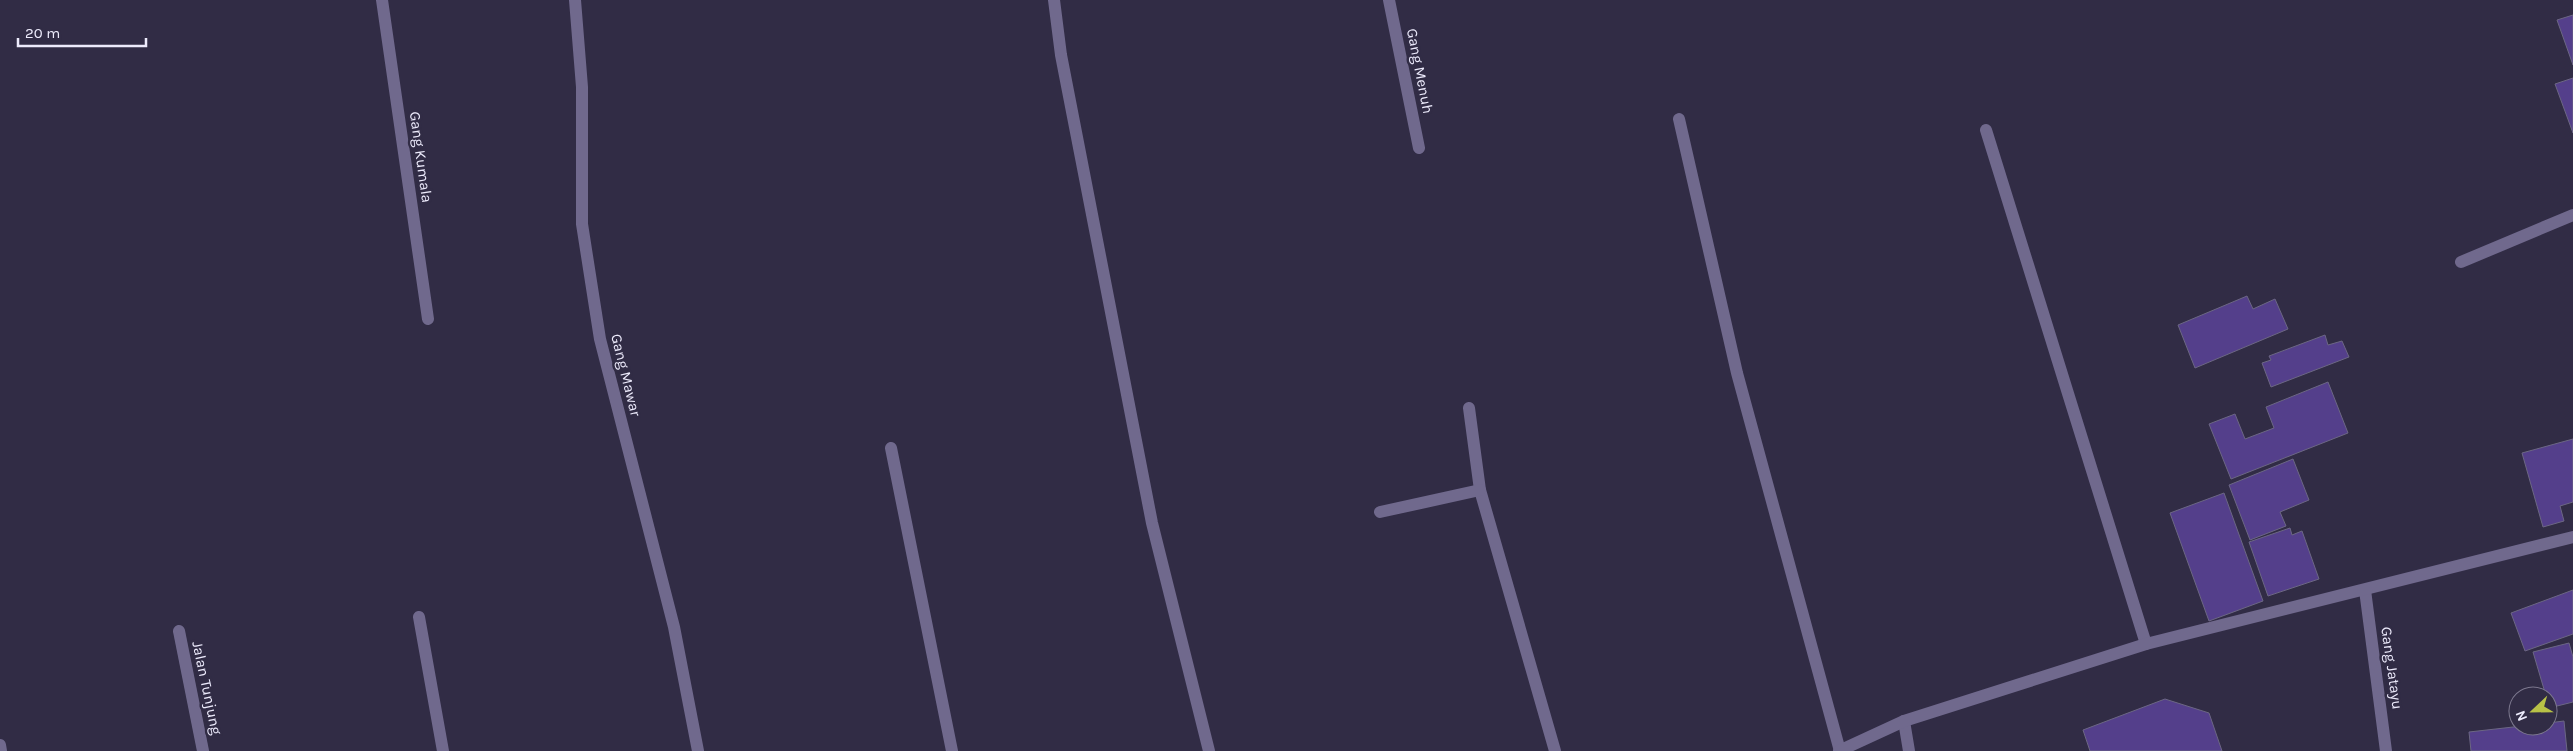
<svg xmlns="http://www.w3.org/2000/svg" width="2573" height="751" font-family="Karla,sans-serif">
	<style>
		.building { fill: #543f8b; stroke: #6c6784 }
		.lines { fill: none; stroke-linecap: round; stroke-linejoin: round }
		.service { stroke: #70698d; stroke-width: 12 }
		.minor { stroke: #70698d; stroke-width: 12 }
		.labels { text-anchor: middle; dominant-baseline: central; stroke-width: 5; stroke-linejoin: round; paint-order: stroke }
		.street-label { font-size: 15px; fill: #edebfc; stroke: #312c45 }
	</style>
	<rect width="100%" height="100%" fill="#312c45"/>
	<g class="building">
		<polygon points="2573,15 2573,65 2557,20"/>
		<polygon points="2573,78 2573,133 2555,84"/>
		<polygon points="2247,296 2253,309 2275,299 2288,329 2195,368 2178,325"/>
		<polygon points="2325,335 2328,345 2342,341 2349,357 2271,387 2262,363 2271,360 2269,356"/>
		<polygon points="2328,382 2348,433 2231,479 2209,424 2235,414 2245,439 2274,428 2266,407"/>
		<polygon points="2573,439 2573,502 2560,506 2564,521 2543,527 2522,453"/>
		<polygon points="2293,459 2309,500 2280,512 2286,526 2250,540 2229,485"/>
		<polygon points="2224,493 2263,601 2209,621 2170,513"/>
		<polygon points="2290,528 2292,535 2302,531 2319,579 2268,596 2249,542"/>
		<polygon points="2573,590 2573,634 2525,651 2511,613"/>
		<polygon points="2569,643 2573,657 2573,702 2549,708 2548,696 2546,696 2533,652"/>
		<polygon points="2165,699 2209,713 2222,751 2090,751 2083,730"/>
		<polygon points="2564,721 2567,751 2471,751 2469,732 2522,726 2548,726 2548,723"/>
	</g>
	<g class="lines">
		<polyline class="service" points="2461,262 2573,215"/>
		<g class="minor">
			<polyline points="382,0 428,319"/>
			<polyline points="575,0 582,87 582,224 600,339 674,627 698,751"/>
			<polyline points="1054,0 1061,55 1152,523 1209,751"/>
			<polyline points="1389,0 1419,148"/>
			<polyline points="1679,119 1737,373 1840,751"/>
			<polyline points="1986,130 2146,644"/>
			<polyline points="1469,408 1480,490 1555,751"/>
			<polyline points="891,448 952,751"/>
			<polyline points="1380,512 1480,490"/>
			<polyline points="2365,590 2386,751"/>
			<polyline points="419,617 443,751"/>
			<polyline points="179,631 203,751"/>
			<polyline points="1904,721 1909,751"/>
			<polyline points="0,745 1,751"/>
			<polyline points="1839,751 1904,721 2146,644 2573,537"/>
		</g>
	</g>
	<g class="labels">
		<g class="street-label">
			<text transform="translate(1420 71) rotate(79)">Gang Menuh</text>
			<text transform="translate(421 157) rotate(82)">Gang Kumala</text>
			<text transform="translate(626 375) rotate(76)">Gang Mawar</text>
			<text transform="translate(2392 668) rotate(82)">Gang Jatayu</text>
			<text transform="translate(207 688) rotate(78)">Jalan Tunjung</text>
		</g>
	</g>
	<g transform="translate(2533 711) rotate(248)"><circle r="24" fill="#312c45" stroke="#7c788e"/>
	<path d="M0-4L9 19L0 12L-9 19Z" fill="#b8c147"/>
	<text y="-8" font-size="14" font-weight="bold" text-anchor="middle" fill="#edebfc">N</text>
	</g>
	<path d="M18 38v8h128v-8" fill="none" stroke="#edebfc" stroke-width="2.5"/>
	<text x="25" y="38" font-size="15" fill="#edebfc" stroke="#312c45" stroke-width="4" paint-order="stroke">20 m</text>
</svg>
